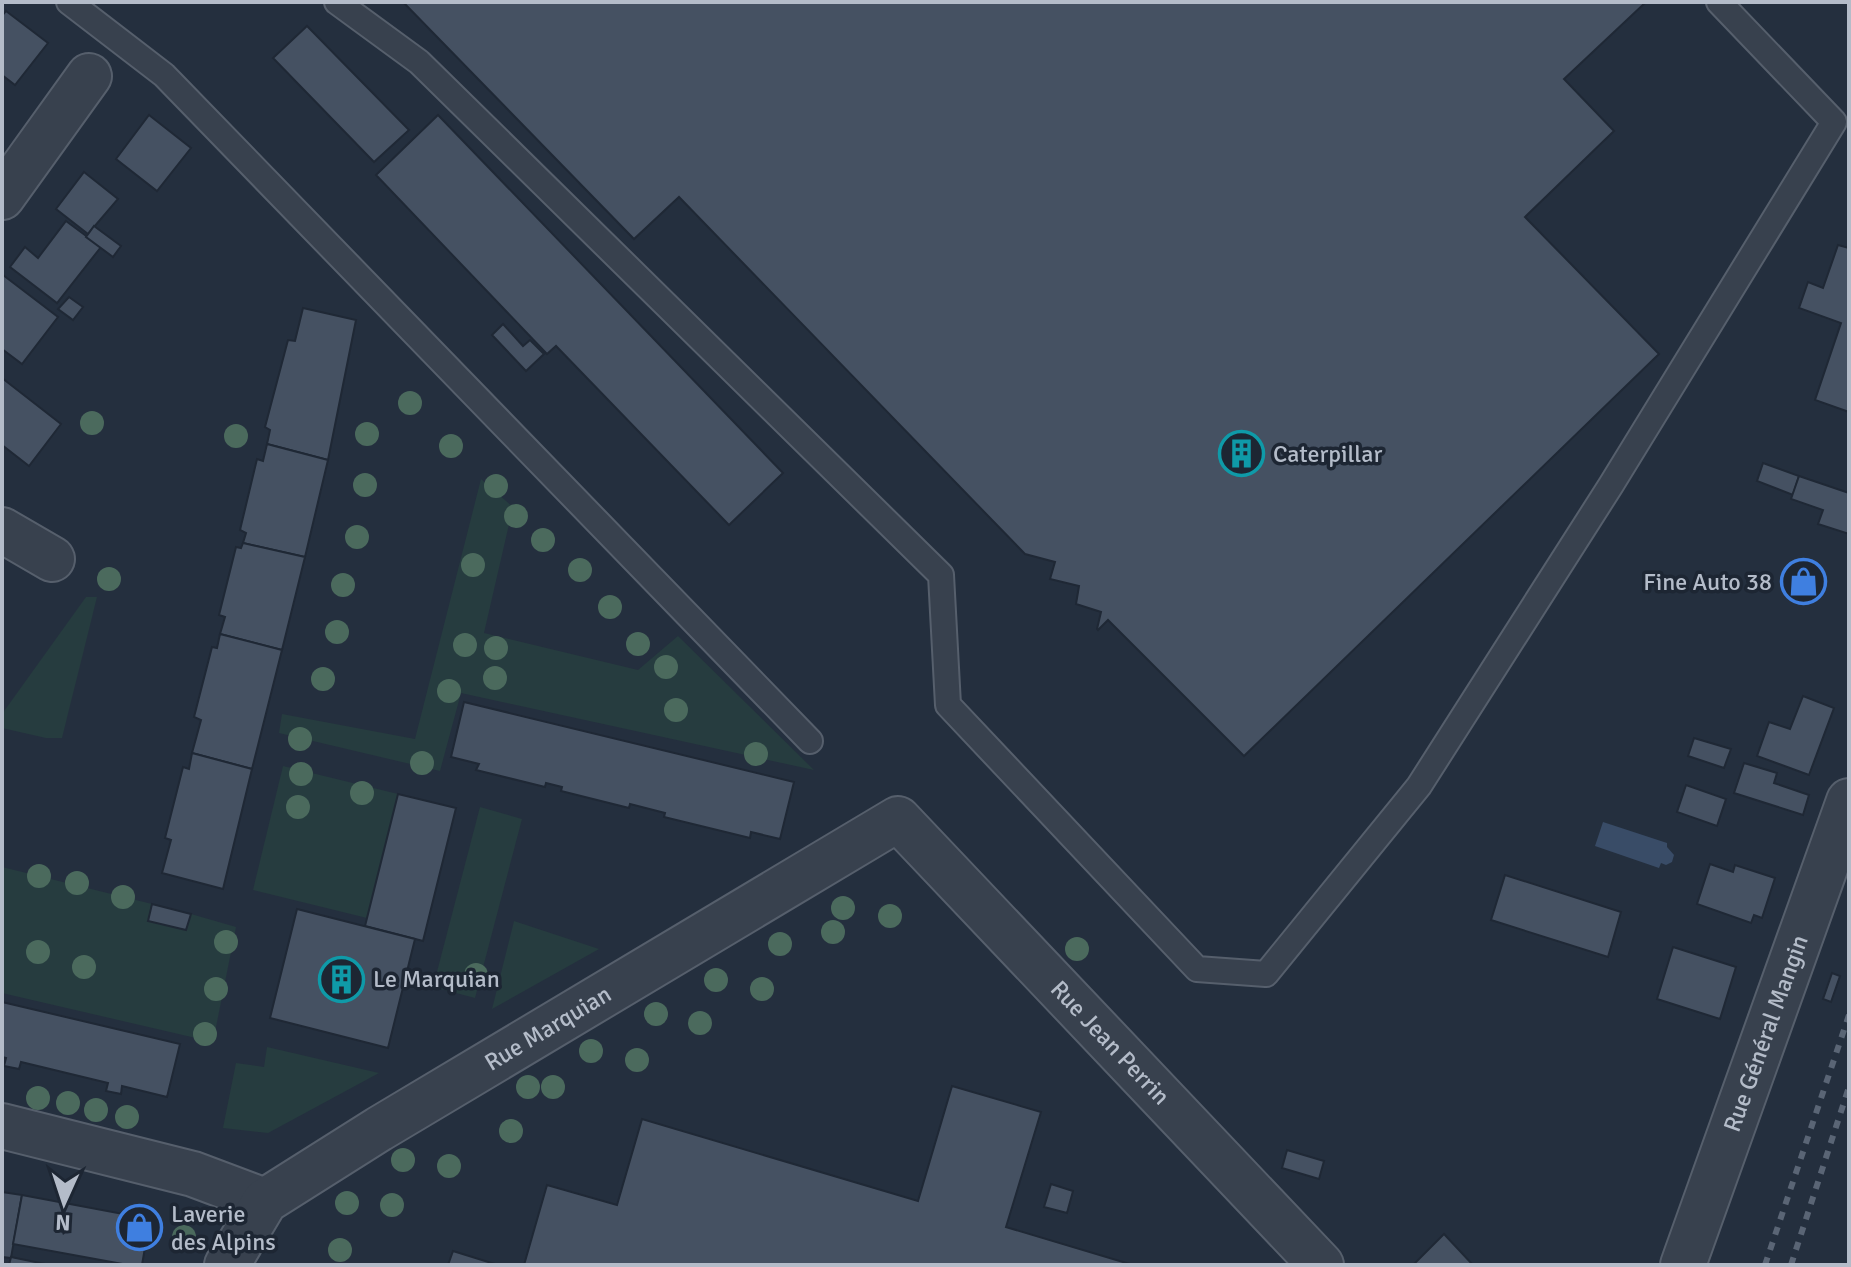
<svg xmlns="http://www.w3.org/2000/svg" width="1851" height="1267" font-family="Signika,sans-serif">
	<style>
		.green { fill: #263c3f }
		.water { fill: #394c67 }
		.building { fill: #455162; stroke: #1f2835; stroke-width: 2 }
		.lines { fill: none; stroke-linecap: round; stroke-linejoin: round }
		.lane-casing { stroke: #565f6c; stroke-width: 28 }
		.street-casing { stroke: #565f6c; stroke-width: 48 }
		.lane { stroke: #38414e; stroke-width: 24 }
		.street { stroke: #38414e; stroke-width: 44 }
		.rail { stroke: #5a6575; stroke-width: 6; stroke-dasharray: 8 8; stroke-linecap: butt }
		.tree { fill: #4b6a5d }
		.labels { text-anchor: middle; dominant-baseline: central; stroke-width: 7; stroke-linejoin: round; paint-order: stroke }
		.poi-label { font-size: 24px; fill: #b4bcc9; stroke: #1d2633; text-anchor: start }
		.street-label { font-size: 24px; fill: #b4bcc9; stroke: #1d2633 }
	</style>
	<rect width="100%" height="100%" fill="#242f3e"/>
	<g class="green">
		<polygon points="481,479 513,507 484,633 638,670 678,636 814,770 461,693 440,771 279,733 282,714 415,739"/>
		<polygon points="86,597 97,597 62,738 46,738 2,728 2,714"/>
		<polygon points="283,766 398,794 367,918 253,890"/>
		<polygon points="480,807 522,819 475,998 433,987"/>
		<polygon points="2,867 152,904 149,921 186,930 191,914 236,927 213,1042 2,993"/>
		<polygon points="514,921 599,949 492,1009"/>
		<polygon points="267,1047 379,1073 268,1133 223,1128 236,1063 264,1067"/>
	</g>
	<polygon class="water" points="1603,822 1667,843 1667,847 1674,855 1672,862 1666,865 1661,863 1659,868 1595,846"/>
	<g class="building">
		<polygon points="403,2 1646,2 1564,79 1614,131 1525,217 1659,354 1244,756 1108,620 1098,630 1097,629 1101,612 1076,604 1079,586 1050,579 1055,562 1025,554 679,197 634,239"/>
		<polygon points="6,11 48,43 15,85 2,75 2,16"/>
		<polygon points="307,26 409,130 374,162 273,58"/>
		<polygon points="149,115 191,148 157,191 116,159"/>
		<polygon points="438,115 783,473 729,525 556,346 547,354 376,175"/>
		<polygon points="84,172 118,199 88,234 56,209"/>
		<polygon points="66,221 101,247 57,303 10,267 25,247 38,258"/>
		<polygon points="94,226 121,246 113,257 86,237"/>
		<polygon points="1838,245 1849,248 1849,412 1815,400 1841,323 1799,308 1808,282 1823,288"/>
		<polygon points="3,275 58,317 22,364 2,349"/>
		<polygon points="69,297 83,307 73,320 58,309"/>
		<polygon points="303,308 356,320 328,460 267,444 270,430 265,427 288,340 295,341"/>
		<polygon points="503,324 523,346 530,340 544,354 526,371 492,335"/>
		<polygon points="2,378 61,424 29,466 2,445"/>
		<polygon points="267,444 328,460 305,557 243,543 246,533 240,530 257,459 263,461"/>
		<polygon points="1763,463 1799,476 1793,495 1757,481"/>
		<polygon points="1799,476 1849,493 1849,534 1818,524 1823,510 1791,499"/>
		<polygon points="243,543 305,557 282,650 220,634 225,617 219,615 236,547 241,548"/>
		<polygon points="220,634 282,650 252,769 192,753 201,720 194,717 212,647 217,648"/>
		<polygon points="1803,696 1834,708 1809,775 1757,756 1769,722 1790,729"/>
		<polygon points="464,702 794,782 780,839 751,832 750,838 664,817 665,813 630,804 629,808 561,791 562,787 546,783 545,787 476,770 479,764 451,757"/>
		<polygon points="1694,738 1731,749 1724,768 1688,756"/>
		<polygon points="192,753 252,769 223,889 162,873 171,840 165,838 183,767 189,769"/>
		<polygon points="1744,763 1777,773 1774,783 1809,795 1803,815 1734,793"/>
		<polygon points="1686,785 1726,799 1717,826 1677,812"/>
		<polygon points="398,794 456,808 423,941 365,926"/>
		<polygon points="1710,864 1733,872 1735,865 1775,878 1762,918 1754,915 1751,923 1697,904"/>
		<polygon points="1505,875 1621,912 1608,957 1491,920"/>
		<polygon points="152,904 191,914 186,930 148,921"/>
		<polygon points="297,909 415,939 388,1048 270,1018"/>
		<polygon points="1673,947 1736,967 1720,1019 1657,999"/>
		<polygon points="1832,973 1840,976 1831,1002 1823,999"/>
		<polygon points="2,1002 180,1044 167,1097 122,1086 121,1094 106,1091 108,1083 21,1062 19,1069 4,1066 6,1058 2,1057"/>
		<polygon points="952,1086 1041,1112 1006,1227 1133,1265 524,1265 547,1185 617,1205 642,1119 918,1201"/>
		<polygon points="1287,1150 1324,1161 1319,1179 1282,1168"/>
		<polygon points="1051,1184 1073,1191 1067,1213 1044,1207"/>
		<polygon points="2,1192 22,1195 11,1258 2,1257"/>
		<polygon points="22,1195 150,1219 142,1265 128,1265 13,1244"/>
		<polygon points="1444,1234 1473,1265 1414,1264"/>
		<polygon points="453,1251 498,1265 448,1265"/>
		<polygon points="11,1257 45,1264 52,1265 9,1265"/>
	</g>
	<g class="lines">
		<defs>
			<g id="lane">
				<polyline points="69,2 164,75 810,741"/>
				<polyline points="337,2 419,62 941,575 948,705 1197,969 1266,974 1419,786 1611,485 1834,122 1719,2"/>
			</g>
			<g id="street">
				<polyline points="2,197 89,76"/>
				<polyline points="2,530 52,559"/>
				<polyline points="2,1126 193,1174 265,1201"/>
				<path id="s1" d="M 227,1265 L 265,1201 L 379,1129 L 898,819 L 1321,1265"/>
				<path id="s2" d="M 1683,1265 L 1849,801"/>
			</g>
		</defs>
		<use href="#lane" class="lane-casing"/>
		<use href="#street" class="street-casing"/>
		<use href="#lane" class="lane"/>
		<use href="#street" class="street"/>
		<g class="rail">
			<polyline points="1765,1265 1849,1015"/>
			<polyline points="1791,1265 1849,1087"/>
		</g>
	</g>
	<g class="tree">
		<circle cx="410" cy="403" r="12"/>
		<circle cx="92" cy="423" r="12"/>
		<circle cx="367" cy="434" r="12"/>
		<circle cx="236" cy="436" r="12"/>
		<circle cx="451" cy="446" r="12"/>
		<circle cx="365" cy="485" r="12"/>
		<circle cx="496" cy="486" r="12"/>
		<circle cx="516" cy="516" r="12"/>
		<circle cx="357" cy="537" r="12"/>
		<circle cx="543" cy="540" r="12"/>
		<circle cx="473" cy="565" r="12"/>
		<circle cx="580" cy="570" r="12"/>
		<circle cx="109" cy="579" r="12"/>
		<circle cx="343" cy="585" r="12"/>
		<circle cx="610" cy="607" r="12"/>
		<circle cx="337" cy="632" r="12"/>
		<circle cx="638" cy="644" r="12"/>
		<circle cx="465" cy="645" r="12"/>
		<circle cx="496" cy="648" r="12"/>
		<circle cx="666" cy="667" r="12"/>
		<circle cx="495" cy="678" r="12"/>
		<circle cx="323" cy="679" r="12"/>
		<circle cx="449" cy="691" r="12"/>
		<circle cx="676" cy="710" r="12"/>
		<circle cx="300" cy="739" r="12"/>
		<circle cx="756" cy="754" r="12"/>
		<circle cx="422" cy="763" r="12"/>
		<circle cx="301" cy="774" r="12"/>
		<circle cx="362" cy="793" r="12"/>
		<circle cx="298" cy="807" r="12"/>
		<circle cx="39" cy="876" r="12"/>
		<circle cx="77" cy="883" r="12"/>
		<circle cx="123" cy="897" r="12"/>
		<circle cx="843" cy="908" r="12"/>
		<circle cx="890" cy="916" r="12"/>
		<circle cx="833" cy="932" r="12"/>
		<circle cx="226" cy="942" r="12"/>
		<circle cx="780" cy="944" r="12"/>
		<circle cx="1077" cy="949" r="12"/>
		<circle cx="38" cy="952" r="12"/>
		<circle cx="84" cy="967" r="12"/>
		<circle cx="476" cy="975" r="12"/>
		<circle cx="716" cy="980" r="12"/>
		<circle cx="216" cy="989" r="12"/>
		<circle cx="762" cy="989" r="12"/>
		<circle cx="656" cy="1014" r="12"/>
		<circle cx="700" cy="1023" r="12"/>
		<circle cx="205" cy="1034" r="12"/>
		<circle cx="591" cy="1051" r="12"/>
		<circle cx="637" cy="1060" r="12"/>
		<circle cx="528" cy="1087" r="12"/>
		<circle cx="553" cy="1087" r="12"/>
		<circle cx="38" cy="1098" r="12"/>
		<circle cx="68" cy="1103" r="12"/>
		<circle cx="96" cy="1110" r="12"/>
		<circle cx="127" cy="1117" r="12"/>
		<circle cx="511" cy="1131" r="12"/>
		<circle cx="403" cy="1160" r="12"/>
		<circle cx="449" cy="1166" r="12"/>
		<circle cx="347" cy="1203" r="12"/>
		<circle cx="392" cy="1205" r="12"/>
		<circle cx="184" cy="1237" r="12"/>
		<circle cx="340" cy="1250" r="12"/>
	</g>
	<defs>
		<symbol id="building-ring" viewBox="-11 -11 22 22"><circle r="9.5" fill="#1d2633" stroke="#0f9aa8" stroke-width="1.5"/><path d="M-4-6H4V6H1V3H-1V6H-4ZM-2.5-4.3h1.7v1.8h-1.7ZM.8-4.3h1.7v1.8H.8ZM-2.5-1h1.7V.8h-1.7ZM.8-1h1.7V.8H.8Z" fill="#0f9aa8"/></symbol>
		<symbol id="shop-ring" viewBox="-11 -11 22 22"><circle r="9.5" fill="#1d2633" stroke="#3f7fe0" stroke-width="1.5"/><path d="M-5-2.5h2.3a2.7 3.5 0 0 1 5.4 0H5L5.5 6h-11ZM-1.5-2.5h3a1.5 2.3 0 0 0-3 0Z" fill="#3f7fe0"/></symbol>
	</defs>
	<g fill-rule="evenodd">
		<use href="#building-ring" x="1216" y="428" width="51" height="51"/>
		<use href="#shop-ring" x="1778" y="556" width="51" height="51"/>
		<use href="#building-ring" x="316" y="954" width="51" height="51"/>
		<use href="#shop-ring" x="114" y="1202" width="51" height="51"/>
	</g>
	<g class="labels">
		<g class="poi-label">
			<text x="1273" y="454">Caterpillar</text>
			<text x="1772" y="582" text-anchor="end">Fine Auto 38</text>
			<text x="373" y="979">Le Marquian</text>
			<text x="171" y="1214">Laverie<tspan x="171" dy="28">des Alpins</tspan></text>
		</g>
		<g class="street-label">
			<text stroke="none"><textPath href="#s1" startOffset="406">Rue Marquian</textPath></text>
			<text stroke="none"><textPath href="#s2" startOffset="246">Rue Général Mangin</textPath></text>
			<text stroke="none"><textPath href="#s1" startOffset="1122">Rue Jean Perrin</textPath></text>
		</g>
	</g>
	<rect width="1851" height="1267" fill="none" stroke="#b4bcc9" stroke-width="8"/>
	<g transform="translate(64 1203) rotate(183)" stroke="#1d2633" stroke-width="6" paint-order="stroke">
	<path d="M0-6L14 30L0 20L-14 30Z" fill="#b4bcc9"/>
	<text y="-12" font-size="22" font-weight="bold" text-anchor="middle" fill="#b4bcc9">N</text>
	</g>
</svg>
